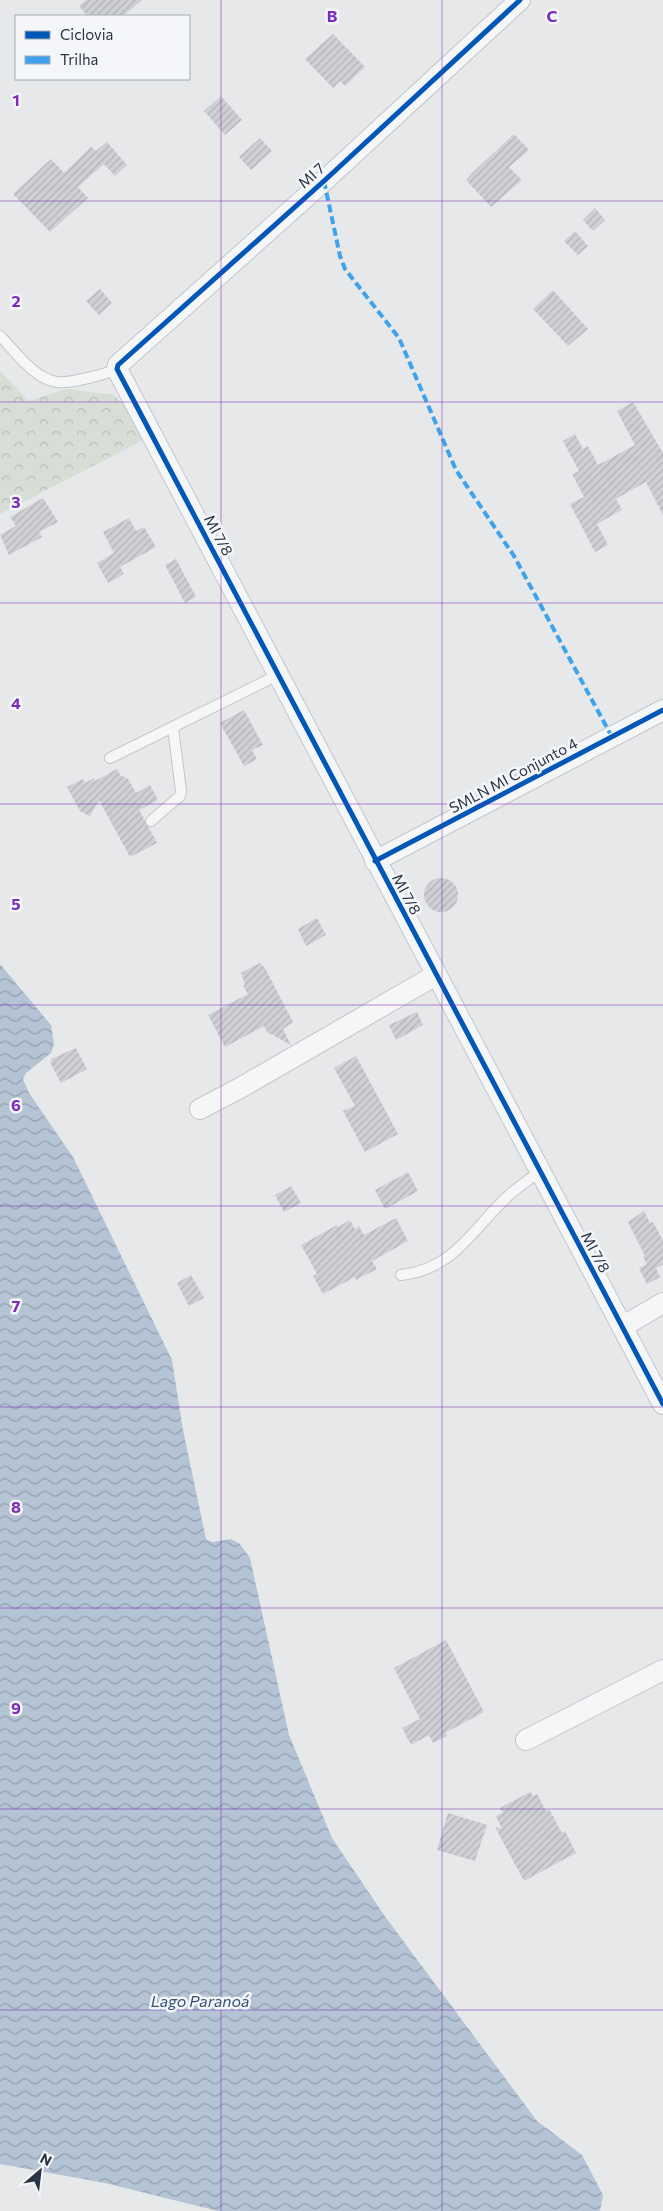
<svg xmlns="http://www.w3.org/2000/svg" width="663" height="2211" font-family="Commissioner,sans-serif">
<style>
.park{fill:url(#park-crowns)}
.water{fill:url(#water-waves)}
.building{fill:url(#building-hatch)}
.lines{fill:none;stroke-linecap:round;stroke-linejoin:round}
.service-casing{stroke:#c4c6c8;stroke-width:12}
.minor-casing{stroke:#c4c6c8;stroke-width:22}
.service{stroke:#f5f6f7;stroke-width:10}
.minor{stroke:#f5f6f7;stroke-width:20}
.quiet{stroke:#3ea3ec;stroke-width:4;stroke-dasharray:8 4;stroke-linecap:butt}
.cycleway-casing{stroke:#f4f6f9;stroke-width:8}
.cycleway{stroke:#0057b8;stroke-width:5}
.grid{fill:none;stroke:#7b2cbf;stroke-width:1;stroke-opacity:0.55}
.labels{text-anchor:middle;dominant-baseline:central;stroke-width:5;stroke-linejoin:round;paint-order:stroke}
.street-label{font-size:15px;fill:#2b3445;stroke:#f4f6f9}
.water-label{font-size:16px;font-style:italic;fill:#34527a;stroke:#f4f6f9}
.grid-label{font-size:16px;text-anchor:middle;font-weight:bold;fill:#7b2cbf;stroke:#f4f6f9;stroke-width:5;stroke-linejoin:round;paint-order:stroke}
</style>
<defs>
<pattern id="park-crowns" width="20" height="18" patternUnits="userSpaceOnUse" patternTransform="scale(1.25)"><rect width="20" height="18" fill="#d6ded6"/><path d="M2 6a3 3 0 1 1 6 0M12 15a3 3 0 1 1 6 0" fill="none" stroke="#b8bfb9"/></pattern>
<pattern id="water-waves" width="16" height="10" patternUnits="userSpaceOnUse" patternTransform="scale(1.25)"><rect width="16" height="10" fill="#b4c4d5"/><path d="M0 5q4-4 8 0t8 0" fill="none" stroke="#93a0af"/></pattern>
<pattern id="building-hatch" width="6" height="6" patternUnits="userSpaceOnUse" patternTransform="scale(1.25)"><rect width="6" height="6" fill="#ced0d3"/><path d="M-1 1l2-2M0 6l6-6M5 7l2-2" fill="none" stroke="#b1b3b6"/></pattern>
</defs>
<rect width="100%" height="100%" fill="#e6e8ea"/>
<polygon class="park" points="0,371 29,401 67,389 114,395 155,434 0,514"/>
<polygon class="water" points="0,964 51,1025 54,1044 51,1053 26,1073 23,1079 29,1093 73,1157 172,1360 183,1430 206,1539 212,1542 231,1539 240,1544 250,1558 289,1735 332,1838 384,1915 537,2121 582,2155 603,2195 600,2211 218,2211 105,2183 0,2164"/>
<g class="building">
<polygon points="86,0 142,0 123,16 87,16 79,6"/>
<polygon points="333,34 365,67 345,86 340,81 333,88 305,59"/>
<polygon points="221,96 242,120 225,135 204,111"/>
<polygon points="514,134 529,150 509,167 522,180 491,207 466,180 473,172"/>
<polygon points="260,138 272,151 251,170 239,157"/>
<polygon points="107,142 127,165 115,176 104,164 78,187 88,198 50,232 13,194 51,159 64,173 91,147 96,151"/>
<polygon points="595,208 605,220 593,231 583,220"/>
<polygon points="575,231 588,246 578,255 564,241"/>
<polygon points="100,289 112,303 99,315 86,301"/>
<polygon points="553,290 588,329 568,346 533,309"/>
<polygon points="633,402 663,453 663,515 646,482 633,489 616,499 622,510 597,524 608,545 595,552 570,504 584,497 572,474 579,471 563,441 575,434 583,449 588,446 598,465 635,445 617,411"/>
<polygon points="43,498 58,522 39,532 42,537 9,555 0,535 16,526 10,517"/>
<polygon points="129,518 136,531 144,527 156,547 120,567 124,574 108,583 97,563 114,553 103,532"/>
<polygon points="176,559 196,597 185,603 165,565"/>
<polygon points="244,710 263,745 252,750 257,759 244,766 220,723"/>
<polygon points="117,769 120,775 128,779 136,793 150,785 158,800 139,810 157,843 130,857 99,800 90,816 80,811 67,787 83,779 85,783 94,778 95,781"/>
<circle cx="441" cy="895" r="17"/>
<polygon points="317,918 326,935 306,946 298,929"/>
<polygon points="260,963 265,968 293,1022 283,1029 291,1045 267,1032 264,1026 225,1047 208,1015 248,994 243,986 245,985 241,973"/>
<polygon points="417,1012 423,1025 396,1040 389,1025"/>
<polygon points="76,1048 87,1069 61,1083 50,1062 52,1061 51,1059"/>
<polygon points="356,1056 398,1134 365,1152 343,1111 355,1106 334,1068"/>
<polygon points="408,1172 418,1191 385,1209 375,1190"/>
<polygon points="291,1186 301,1203 284,1212 275,1195"/>
<polygon points="644,1211 650,1223 653,1222 663,1241 663,1265 656,1268 660,1277 647,1284 639,1268 647,1264 643,1257 645,1256 628,1222"/>
<polygon points="396,1218 408,1241 372,1261 377,1269 356,1280 355,1277 323,1294 313,1276 317,1274 301,1245 337,1225 338,1227 350,1220 355,1229 359,1226 364,1235"/>
<polygon points="191,1275 204,1298 189,1306 177,1283"/>
<polygon points="446,1640 484,1712 445,1733 447,1736 433,1743 429,1735 411,1745 402,1728 420,1719 394,1668"/>
<polygon points="530,1792 533,1796 537,1794 546,1811 549,1809 562,1833 565,1831 576,1853 524,1881 495,1827 502,1829 496,1816 503,1813 500,1808"/>
<polygon points="448,1813 487,1825 475,1861 437,1850"/>
</g>
<g class="lines">
<g class="service-casing">
<g id="service">
<path d="M0,336C15,351 34,379 57,382C73,384 101,374 118,370"/>
<polyline points="110,758 278,675"/>
<polyline points="151,821 180,796 181,791 173,728"/>
<path d="M401,1275C454,1269 471,1231 506,1198C516,1188 529,1180 540,1171"/>
</g>
</g>
<g class="minor-casing">
<g id="minor">
<polyline points="520,0 324,181 118,365 117,369 663,1404"/>
<polyline points="375,861 663,710"/>
<polyline points="200,1109 240,1088 436,975"/>
<polyline points="622,1327 663,1303"/>
<polyline points="526,1740 663,1670"/>
</g>
</g>
<use href="#service" class="service"/>
<use href="#minor" class="minor"/>
<polyline class="quiet" points="324,181 340,256 345,269 399,338 456,470 514,556 612,737"/>
<g class="cycleway-casing">
<g id="cycleway">
<polyline points="520,0 324,181 118,365 117,369 663,1404"/>
<polyline points="375,861 663,710"/>
</g>
</g>
<use href="#cycleway" class="cycleway"/>
</g>
<path class="grid" d="M221,0V2211M442,0V2211M0,201H663M0,402H663M0,603H663M0,804H663M0,1005H663M0,1206H663M0,1407H663M0,1608H663M0,1809H663M0,2010H663"/>
<g class="labels">
<g class="street-label">
<text transform="translate(311 175) rotate(-42)">MI 7</text>
<text transform="translate(219 535) rotate(62)">MI 7/8</text>
<text transform="translate(513 775) rotate(-28)">SMLN MI Conjunto 4</text>
<text transform="translate(407 894) rotate(62)">MI 7/8</text>
<text transform="translate(596 1252) rotate(62)">MI 7/8</text>
</g>
<g class="water-label">
<text x="200" y="2000">Lago Paranoá</text>
</g>
</g>
<g class="grid-label">
<text x="332" y="22">B</text>
<text x="552" y="22">C</text>
<text x="16" y="106">1</text>
<text x="16" y="307">2</text>
<text x="16" y="508">3</text>
<text x="16" y="709">4</text>
<text x="16" y="910">5</text>
<text x="16" y="1111">6</text>
<text x="16" y="1312">7</text>
<text x="16" y="1513">8</text>
<text x="16" y="1714">9</text>
</g>
<rect x="15" y="15" width="175" height="65" fill="#f4f6f9" stroke="#a4a8b1"/>
<rect x="25" y="31" width="25" height="8" fill="#0057b8" stroke="#a4a8b1"/>
<text x="60" y="40" font-size="15" fill="#2b3445">Ciclovia</text>
<rect x="25" y="56" width="25" height="8" fill="#3ea3ec" stroke="#a4a8b1"/>
<text x="60" y="65" font-size="15" fill="#2b3445">Trilha</text>
<g transform="translate(40 2171) rotate(28)" stroke="#f4f6f9" stroke-width="4" paint-order="stroke">
<path d="M0-4L9 19L0 12L-9 19Z" fill="#2b3445"/>
<text y="-8" font-size="14" font-weight="bold" text-anchor="middle" fill="#2b3445">N</text>
</g>
</svg>
